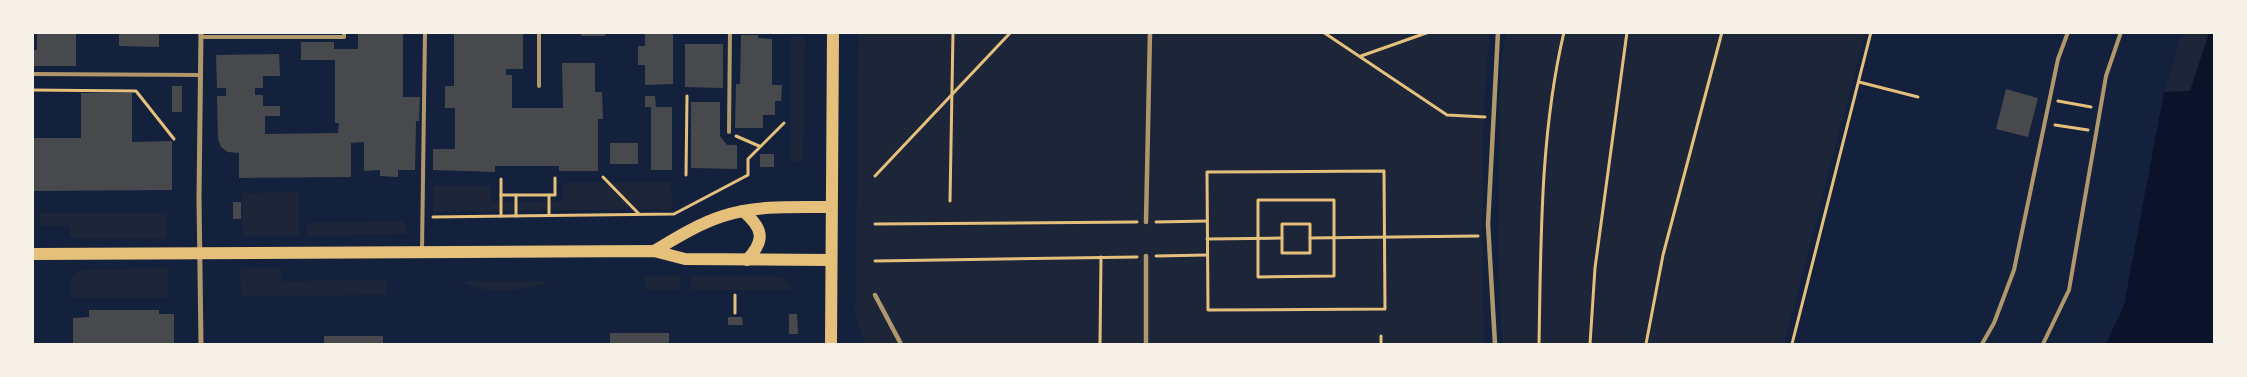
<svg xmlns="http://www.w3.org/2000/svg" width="2247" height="377" font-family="Ubuntu,sans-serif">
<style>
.green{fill:#1d2539}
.water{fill:#0b132b}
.building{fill:#48494c}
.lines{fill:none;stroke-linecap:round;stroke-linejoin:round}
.path{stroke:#e5c07b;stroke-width:3}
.service{stroke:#b1986c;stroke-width:4}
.pedestrian{stroke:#b1986c;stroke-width:4.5}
.minor{stroke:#b1986c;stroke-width:5}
.primary{stroke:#e5c07b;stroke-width:12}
</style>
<rect width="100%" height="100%" fill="#14213d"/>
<g class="green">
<path d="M859,33H1490C1484,81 1483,128 1483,177C1482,233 1482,289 1485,344H865L855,313Z"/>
<path d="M1506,33H1865L1784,344H1503C1497,285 1499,225 1499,166C1500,122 1498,76 1506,33Z"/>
<polygon points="2182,33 2209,33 2190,91 2164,92"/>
<polygon points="791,37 805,37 803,162 790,162"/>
<polygon points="671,182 672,209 433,212 433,186 491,186 491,202 563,201 563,183"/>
<polygon points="299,192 299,236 243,237 242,193"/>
<polygon points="40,213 167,213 167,239 78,239 70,236 69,226 40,226"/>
<polygon points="405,221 406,234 307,236 307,223"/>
<polygon points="168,268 168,298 71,298 71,278 79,270"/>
<polygon points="281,268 282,281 387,280 387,295 241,296 240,269"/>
<rect x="645" y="276" width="35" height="14"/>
<polygon points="691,276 775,276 785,279 793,290 691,290"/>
<path d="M462,281H550C526,292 486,296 462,281Z"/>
</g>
<polygon class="water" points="2209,33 2214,33 2214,344 2106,344 2124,305 2164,92 2190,91"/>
<g class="building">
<polygon points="37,32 76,32 76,66 32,66 32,50 37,50"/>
<polygon points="119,32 159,32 159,47 119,46"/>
<polygon points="358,32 403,32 403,97 420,97 419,121 416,121 415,170 398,170 398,177 380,176 380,170 364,171 364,142 351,143 351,177 239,178 239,153 228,152 221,147 218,139 217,96 226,96 226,88 217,88 216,55 279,54 280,76 263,76 263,88 255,88 255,95 263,95 263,106 280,106 280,116 265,116 265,134 338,133 339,123 335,123 335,60 301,60 301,42 334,42 334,49 358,49"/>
<polygon points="454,32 523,32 523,69 506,69 506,75 512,75 512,108 563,108 562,63 595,63 595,92 602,92 603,119 598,119 598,171 559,171 559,166 495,166 495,172 433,170 433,149 455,149 455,108 445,108 445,86 454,86"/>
<rect x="581" y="32" width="24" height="4"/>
<polygon points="645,32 673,32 673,84 645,85 645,65 638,65 638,46 645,46"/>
<polygon points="741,35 758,35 758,38 772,39 772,85 782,85 781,101 775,101 775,115 763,115 763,128 735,128 736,84 740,84"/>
<polygon points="685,44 723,44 723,88 685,87"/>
<rect x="172" y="86" width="10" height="26"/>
<polygon points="2006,89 2038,98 2028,137 1996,129"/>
<polygon points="81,93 132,93 132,142 172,141 172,190 32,191 32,138 81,138"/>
<polygon points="645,96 655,96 656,107 672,107 672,170 651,170 651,107 645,107"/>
<polygon points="691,102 720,102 720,136 727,145 737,145 737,169 691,168"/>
<rect x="610" y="143" width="28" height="21"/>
<rect x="760" y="154" width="14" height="13"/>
<rect x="233" y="202" width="8" height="17"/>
<polygon points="89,310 159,310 159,314 174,314 174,344 73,344 73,318 89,317"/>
<polygon points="789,314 797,314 798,334 789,334"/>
<polygon points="728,317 742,317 743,325 728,325"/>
<rect x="610" y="333" width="59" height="11"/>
<rect x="324" y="336" width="59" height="8"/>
</g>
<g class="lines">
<g class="path">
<polyline points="1323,32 1447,115 1485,117"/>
<polyline points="1361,56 1429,32"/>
<polyline points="1859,82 1918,97"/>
<polyline points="32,90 136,91 174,139"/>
<polyline points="2058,101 2091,107"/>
<polyline points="2055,125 2088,130"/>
<polyline points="736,136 759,146"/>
<polygon points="1384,171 1385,309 1208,310 1207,172"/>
<polyline points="686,175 687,96"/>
<polyline points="875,176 1011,32"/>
<polyline points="603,177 639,214"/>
<polyline points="501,179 501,195 555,195 555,178"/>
<polyline points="501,195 501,216"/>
<polyline points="516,195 516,216"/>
<polyline points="549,195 549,215"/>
<polygon points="1258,200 1334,200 1334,276 1258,277"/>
<polyline points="950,201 953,32"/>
<polyline points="433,217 674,214 748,175 748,159 784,123"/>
<polyline points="1156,222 1207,221"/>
<polyline points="875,224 1137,222"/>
<rect x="1282" y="224" width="28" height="29"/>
<polyline points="1310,238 1478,236"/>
<polyline points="1207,239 1282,238"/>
<polyline points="1156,256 1207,255"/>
<polyline points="875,261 1137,257"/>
<polyline points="735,313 735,295"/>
<polyline points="1381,336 1381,344"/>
<polyline points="1100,344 1101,257"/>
<path d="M1539,344C1541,240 1540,134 1564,32"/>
<polyline points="1590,344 1595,268 1627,32"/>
<polyline points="1646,344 1663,255 1722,32"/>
<polyline points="1792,344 1871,32"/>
</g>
<g class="service">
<polyline points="201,37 344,37 344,32"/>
<polyline points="32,74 201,75"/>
<polyline points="539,86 539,32"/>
<polyline points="729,132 730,32"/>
<polyline points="422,250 425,32"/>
<polyline points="1982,344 1994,323 2014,270 2058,59 2068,32"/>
<polyline points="2043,344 2069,290 2106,76 2121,32"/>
</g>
<g class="pedestrian">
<polyline points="1146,222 1150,32"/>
<polyline points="875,295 901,344"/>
<polyline points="1146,344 1146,256"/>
<polyline points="1495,344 1488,224 1498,32"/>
</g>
<polyline class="minor" points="201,32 199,198 201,344"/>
<g class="primary">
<path d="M743,211C763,228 766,240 747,260"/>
<path d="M654,251C676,238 698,224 723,216C756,205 796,207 831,207"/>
<polyline points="32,254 654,251 685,259 830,260"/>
<polyline points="831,344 833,32"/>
</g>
</g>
<rect width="2247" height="377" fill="none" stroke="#f6f1e7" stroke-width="68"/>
</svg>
